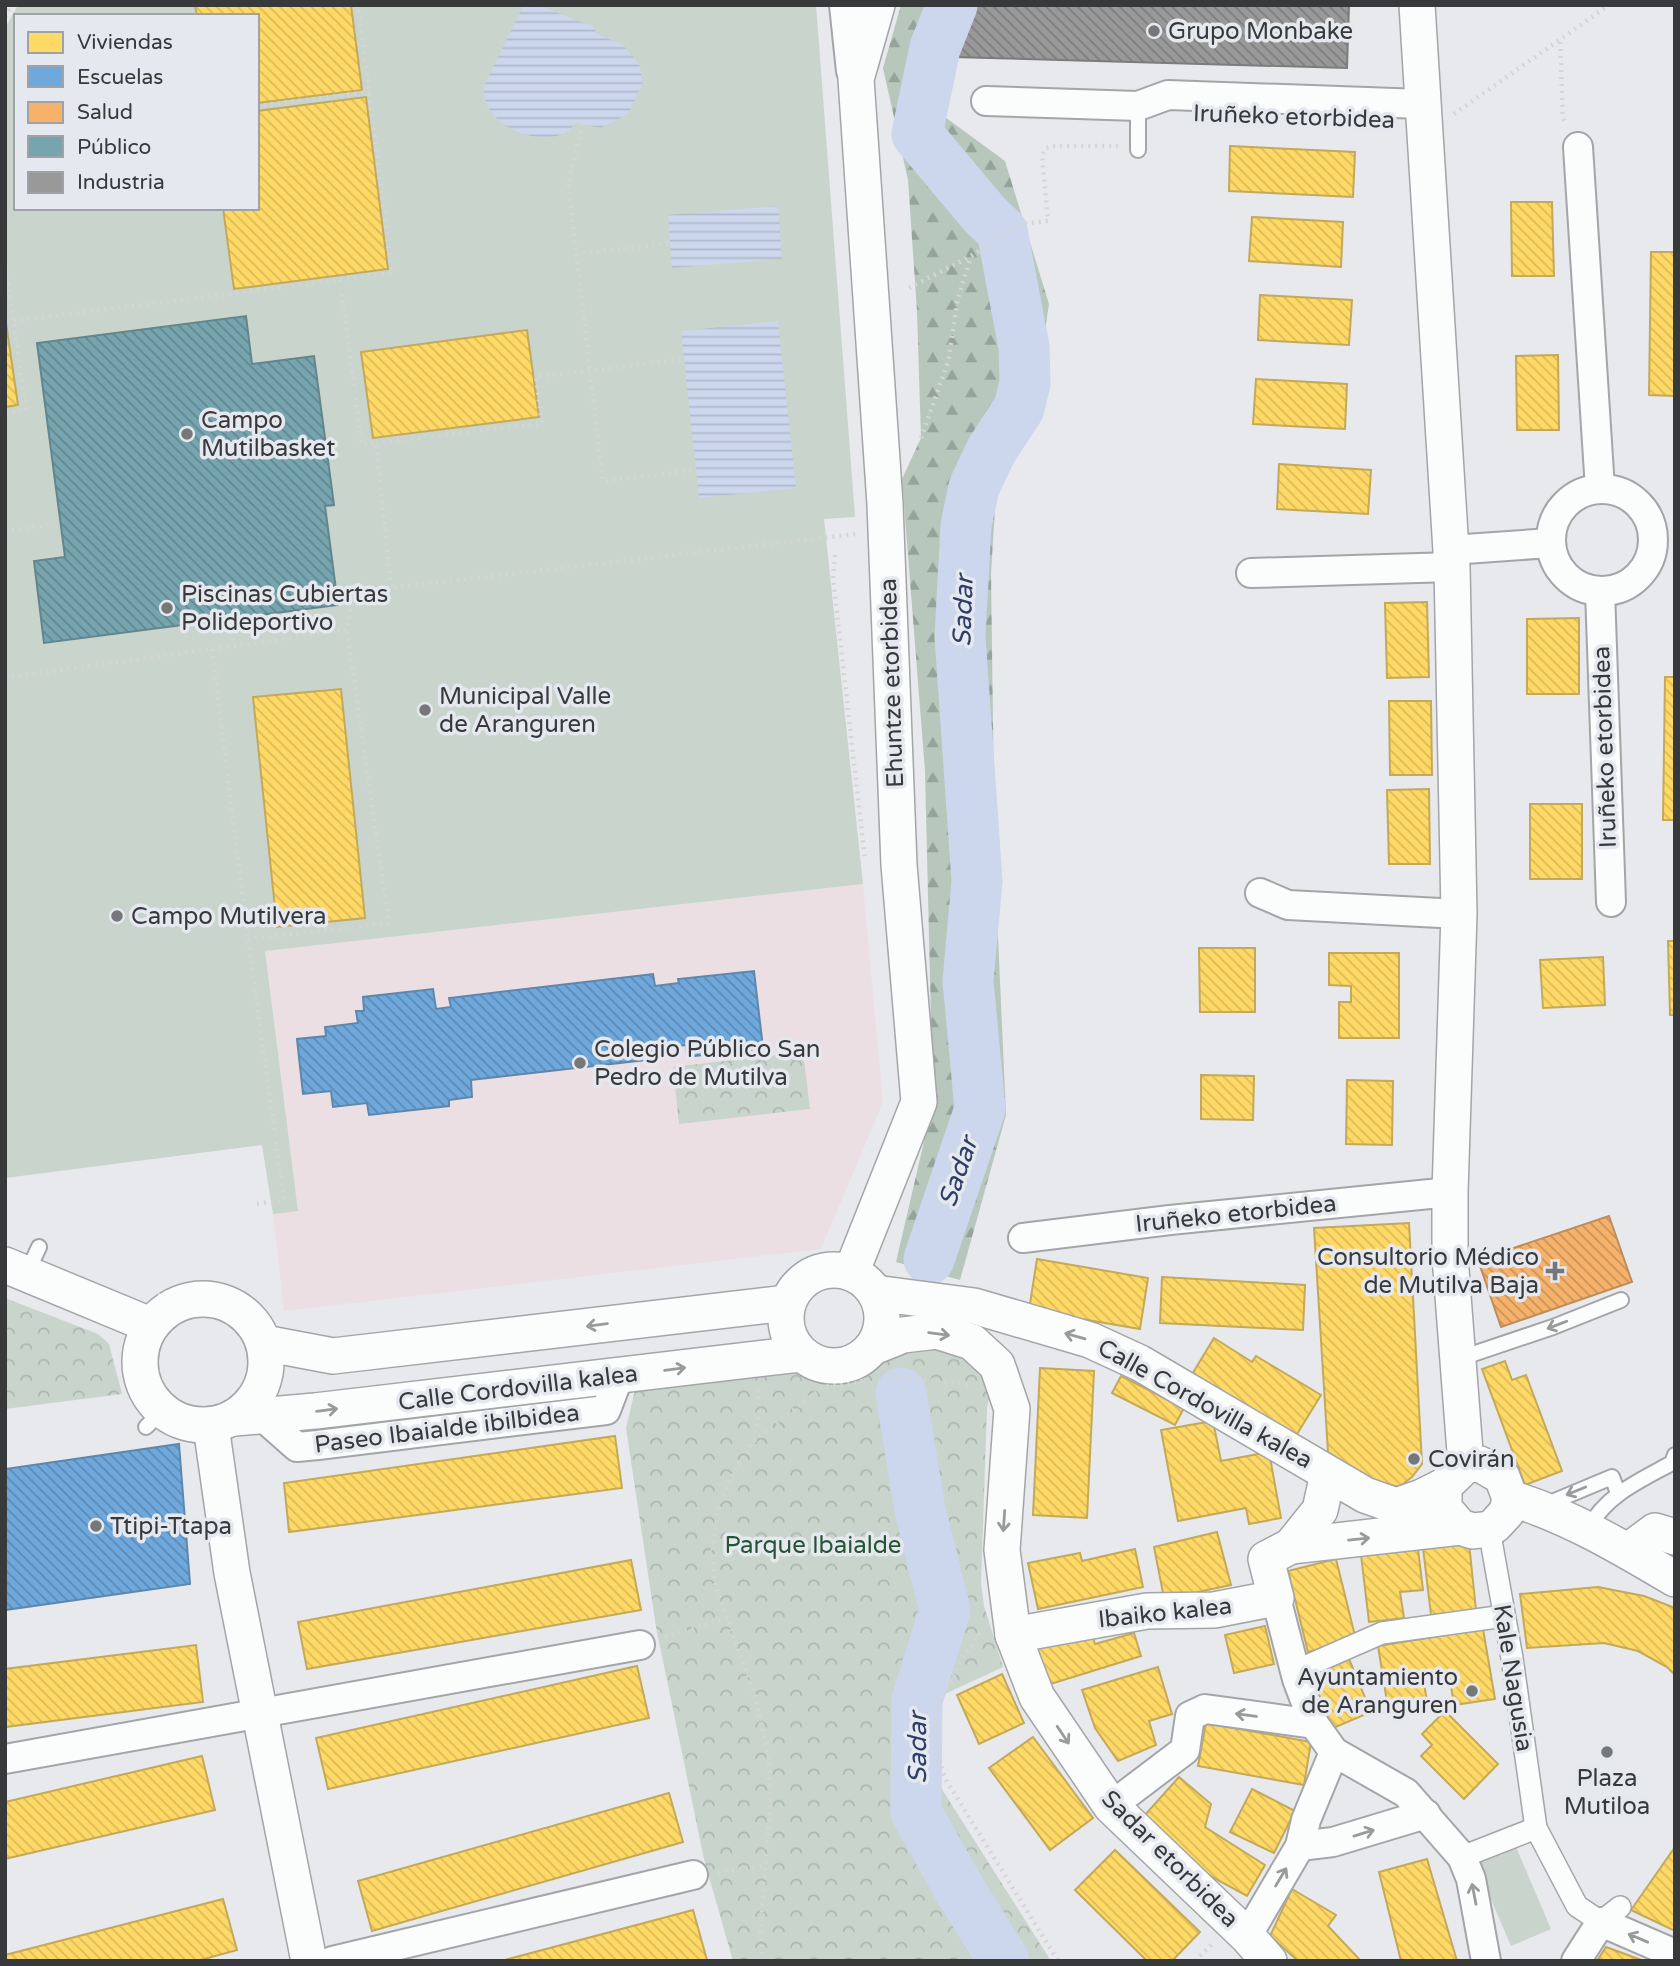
<svg xmlns="http://www.w3.org/2000/svg" width="1680" height="1966" font-family="'Varela Round',sans-serif">
<style>
.education{fill:#ecdfe3}
.grass{fill:#c8d4cc;fill-rule:evenodd}
.forest{fill:url(#forest-firs)}
.park{fill:url(#park-crowns)}
.water{fill:url(#water-rules)}
.homes{fill:url(#homes-back-hatch);stroke:#c3a959;stroke-width:2}
.schools{fill:url(#schools-back-hatch);stroke:#5e87ac;stroke-width:2}
.health{fill:url(#health-back-hatch);stroke:#bd8e5d;stroke-width:2}
.public{fill:url(#public-back-hatch);stroke:#63858c;stroke-width:2}
.industry{fill:url(#industry-back-hatch);stroke:#7c7c7d;stroke-width:2}
.lines{fill:none;stroke-linecap:round;stroke-linejoin:round}
.river{stroke:#ccd6ec;stroke-width:51}
.service-casing{stroke:#a4a5a8;stroke-width:18}
.pedestrian-casing{stroke:#a4a5a8;stroke-width:24}
.minor-casing{stroke:#a4a5a8;stroke-width:32}
.tertiary-casing{stroke:#a4a5a8;stroke-width:38}
.path{stroke:#d4d5d6;stroke-width:4.5;stroke-dasharray:2 5;stroke-linecap:butt}
.service{stroke:#fbfcfc;stroke-width:14}
.pedestrian{stroke:#fbfcfc;stroke-width:21}
.minor{stroke:#fbfcfc;stroke-width:28}
.tertiary{stroke:#fbfcfc;stroke-width:35}
.oneway{stroke:#999a9c}
.poi-dot{fill:#757779;stroke:#e5e8ee;stroke-width:2.5}
.labels{text-anchor:middle;dominant-baseline:central;stroke-width:7;stroke-linejoin:round;paint-order:stroke}
.poi-label{font-size:24px;fill:#37393b;stroke:#e5e8ee;text-anchor:start}
.street-label{font-size:24px;fill:#37393b;stroke:#e5e8ee}
.park-label{font-size:24px;fill:#265434;stroke:#e5e8ee}
.water-label{font-size:26px;font-style:italic;fill:#2d3f68;stroke:#e5e8ee}
</style>
<defs>
<pattern id="forest-firs" width="22" height="20" patternUnits="userSpaceOnUse" patternTransform="scale(1.75)"><rect width="22" height="20" fill="#b7c7bc"/><path d="M5 1l3.5 6h-7zM16 11l3.5 6h-7z" fill="#96a39a"/></pattern>
<pattern id="park-crowns" width="20" height="18" patternUnits="userSpaceOnUse" patternTransform="scale(1.75)"><rect width="20" height="18" fill="#c8d4cc"/><path d="M2 6a3 3 0 1 1 6 0M12 15a3 3 0 1 1 6 0" fill="none" stroke="#acb7b0"/></pattern>
<pattern id="water-rules" width="6" height="5" patternUnits="userSpaceOnUse" patternTransform="scale(1.75)"><rect width="6" height="5" fill="#ccd6ec"/><path d="M0 2.5h6" fill="none" stroke="#b0b8cb"/></pattern>
<pattern id="homes-back-hatch" width="6" height="6" patternUnits="userSpaceOnUse" patternTransform="scale(1.75)"><rect width="6" height="6" fill="#ffd966"/><path d="M-1 5l2 2M0 0l6 6M5-1l2 2" fill="none" stroke="#dbbb59"/></pattern>
<pattern id="schools-back-hatch" width="6" height="6" patternUnits="userSpaceOnUse" patternTransform="scale(1.75)"><rect width="6" height="6" fill="#6fa8dc"/><path d="M-1 5l2 2M0 0l6 6M5-1l2 2" fill="none" stroke="#5c8ab4"/></pattern>
<pattern id="health-back-hatch" width="6" height="6" patternUnits="userSpaceOnUse" patternTransform="scale(1.75)"><rect width="6" height="6" fill="#f6b26b"/><path d="M-1 5l2 2M0 0l6 6M5-1l2 2" fill="none" stroke="#c89259"/></pattern>
<pattern id="public-back-hatch" width="6" height="6" patternUnits="userSpaceOnUse" patternTransform="scale(1.75)"><rect width="6" height="6" fill="#76a5af"/><path d="M-1 5l2 2M0 0l6 6M5-1l2 2" fill="none" stroke="#628790"/></pattern>
<pattern id="industry-back-hatch" width="6" height="6" patternUnits="userSpaceOnUse" patternTransform="scale(1.75)"><rect width="6" height="6" fill="#999"/><path d="M-1 5l2 2M0 0l6 6M5-1l2 2" fill="none" stroke="#7e7e7e"/></pattern>
</defs>
<rect width="100%" height="100%" fill="#e7e9ec"/>
<polygon class="education" points="863,884 883,1102 821,1249 284,1311 273,1214 298,1210 265,951"/>
<g class="grass">
<path d="M18,5H816L855,517L824,519L863,884L265,951L298,1211L273,1214L262,1145L5,1178V28ZM16,16H257V208H16Z"/>
<polygon points="1516,1847 1551,1929 1511,1946 1476,1864"/>
</g>
<polygon class="forest" points="901,5 961,5 945,51 938,112 1005,161 1049,304 1033,407 998,460 991,574 995,869 1006,1115 960,1280 896,1262 933,1103 925,771 902,479 921,438 917,311 908,180 883,68"/>
<g class="park">
<polygon points="803,1052 810,1109 679,1124 673,1067"/>
<polygon points="5,1298 98,1334 109,1344 122,1394 5,1409"/>
<path d="M933,1347C966,1353 972,1363 991,1390L987,1408L981,1583L984,1606L1003,1667L932,1700L923,1741L938,1783L1051,1961H733L704,1859L656,1627L626,1428L637,1382L794,1366L822,1377L845,1379L876,1358Z"/>
</g>
<g class="water">
<path d="M526,5C549,5 569,20 592,25L597,34L623,45L639,64L643,83L628,114L601,128L576,123C572,127 568,132 563,134C531,146 481,123 484,86L523,6Z"/>
<polygon points="778,206 782,259 672,268 668,215"/>
<polygon points="778,321 796,488 699,498 681,331"/>
</g>
<g class="homes">
<polygon points="195,5 351,5 362,90 257,103 257,16 197,16"/>
<polygon points="366,97 388,269 234,289 223,208 257,208 257,111"/>
<polygon points="1230,146 1355,152 1353,197 1229,191"/>
<polygon points="1511,202 1552,202 1554,276 1512,276"/>
<polygon points="1252,217 1343,222 1341,267 1249,261"/>
<polygon points="1651,252 1675,252 1675,396 1649,395"/>
<polygon points="1260,295 1352,300 1349,345 1258,340"/>
<polygon points="5,316 18,405 5,407"/>
<polygon points="527,330 539,417 373,438 361,352"/>
<polygon points="1558,355 1559,430 1517,430 1516,356"/>
<polygon points="1256,379 1347,384 1345,429 1253,424"/>
<polygon points="1279,464 1371,470 1368,514 1277,509"/>
<polygon points="1427,602 1429,677 1387,678 1385,603"/>
<polygon points="1579,618 1579,694 1527,694 1527,619"/>
<polygon points="1665,677 1675,677 1675,820 1663,820"/>
<polygon points="341,689 365,918 277,927 253,697"/>
<polygon points="1389,701 1431,701 1432,775 1390,775"/>
<polygon points="1429,789 1430,864 1389,864 1387,790"/>
<rect x="1530" y="804" width="52" height="75"/>
<polygon points="1668,941 1675,941 1675,1015 1670,1015"/>
<polygon points="1199,948 1255,948 1255,1012 1200,1012"/>
<polygon points="1329,953 1399,953 1399,1038 1339,1038 1339,1002 1351,1002 1351,986 1329,985"/>
<polygon points="1603,957 1605,1005 1543,1008 1540,960"/>
<polygon points="1201,1075 1254,1076 1253,1120 1201,1119"/>
<polygon points="1347,1080 1393,1081 1392,1145 1346,1144"/>
<polygon points="1409,1223 1422,1464 1412,1477 1399,1487 1368,1479 1328,1452 1314,1228"/>
<polygon points="1037,1259 1148,1278 1140,1329 1029,1310"/>
<polygon points="1162,1277 1305,1285 1303,1330 1160,1323"/>
<polygon points="1214,1338 1252,1362 1256,1356 1321,1395 1294,1439 1191,1376"/>
<polygon points="1505,1361 1512,1380 1526,1375 1562,1471 1525,1485 1482,1369"/>
<polygon points="1040,1368 1094,1371 1087,1518 1033,1515"/>
<polygon points="1121,1376 1184,1408 1175,1425 1112,1393"/>
<polygon points="1213,1421 1221,1461 1269,1452 1281,1518 1249,1524 1246,1508 1178,1521 1161,1430"/>
<polygon points="615,1436 622,1488 289,1532 284,1483"/>
<polygon points="1217,1532 1231,1585 1179,1596 1163,1593 1154,1547"/>
<polygon points="1469,1543 1476,1610 1431,1615 1423,1548"/>
<polygon points="1135,1549 1143,1587 1038,1609 1028,1563 1080,1553 1082,1561"/>
<polygon points="1418,1549 1423,1590 1400,1592 1404,1618 1369,1622 1361,1555"/>
<polygon points="1336,1559 1356,1640 1308,1652 1288,1571"/>
<polygon points="631,1560 641,1610 307,1669 298,1622"/>
<polygon points="1598,1587 1644,1596 1675,1608 1675,1675 1667,1667 1638,1651 1604,1643 1527,1648 1520,1594"/>
<polygon points="1265,1626 1274,1664 1234,1673 1225,1635"/>
<polygon points="1483,1629 1495,1699 1454,1705 1449,1674 1423,1678 1428,1707 1389,1714 1378,1646"/>
<polygon points="1091,1632 1095,1644 1134,1633 1141,1656 1044,1686 1033,1649"/>
<polygon points="196,1645 203,1702 5,1727 5,1669"/>
<polygon points="1349,1659 1371,1712 1331,1729 1309,1677"/>
<polygon points="637,1666 649,1718 328,1789 316,1738"/>
<polygon points="1158,1667 1172,1714 1149,1721 1156,1745 1118,1761 1095,1728 1082,1690"/>
<polygon points="1002,1674 1024,1723 979,1744 957,1695"/>
<polygon points="1445,1711 1498,1764 1464,1799 1421,1756 1432,1745 1422,1734"/>
<polygon points="1206,1723 1311,1742 1304,1785 1198,1766"/>
<polygon points="1033,1737 1093,1818 1050,1850 989,1768"/>
<polygon points="202,1756 215,1810 5,1859 5,1802"/>
<polygon points="1179,1777 1211,1804 1205,1827 1265,1865 1247,1896 1201,1871 1144,1816"/>
<polygon points="1252,1789 1295,1811 1274,1853 1230,1832"/>
<polygon points="669,1793 683,1842 372,1931 358,1881"/>
<polygon points="1675,1847 1675,1931 1631,1910"/>
<polygon points="1115,1850 1200,1932 1172,1961 1147,1961 1075,1890"/>
<polygon points="1427,1859 1457,1961 1401,1961 1379,1872"/>
<polygon points="1292,1889 1336,1915 1328,1926 1359,1959 1358,1961 1298,1961 1270,1936"/>
<polygon points="223,1899 237,1950 197,1961 7,1961 5,1955"/>
<polygon points="693,1910 707,1960 501,1961"/>
<polygon points="1606,1947 1644,1961 1597,1961"/>
</g>
<g class="schools">
<polygon points="754,971 763,1048 687,1057 686,1045 662,1048 663,1058 471,1080 472,1097 449,1100 449,1106 369,1115 367,1103 333,1107 331,1091 303,1094 297,1039 326,1036 325,1027 358,1023 356,1011 364,1011 363,997 433,989 436,1009 451,1007 449,998 653,974 655,986 679,983 678,979"/>
<polygon points="179,1444 190,1584 5,1610 5,1469"/>
</g>
<polygon class="health" points="1609,1216 1632,1282 1501,1327 1478,1260"/>
<polygon class="public" points="246,316 252,364 314,356 334,505 325,506 338,605 44,643 34,561 65,557 37,343"/>
<polygon class="industry" points="969,5 1349,5 1347,68 953,57"/>
<g class="lines">
<g class="river">
<polyline points="929,1259 980,1109 968,981 977,881 960,637 966,525 974,487 991,451 1019,408 1025,383 1024,347 1002,231 985,215 917,134 935,48 952,5"/>
<polyline points="901,1393 920,1510 945,1610 917,1700 916,1812 960,1890 1004,1961"/>
</g>
<g class="service-casing">
<g id="service">
<polyline points="1138,150 1138,106"/>
<polyline points="27,1273 39,1247"/>
<polyline points="1458,1359 1553,1327 1621,1300"/>
<polyline points="146,1427 162,1411"/>
<polyline points="1545,1505 1612,1477 1618,1493"/>
<path d="M1588,1529C1606,1495 1639,1481 1672,1463L1675,1455"/>
</g>
</g>
<g class="pedestrian-casing">
<g id="pedestrian">
<polyline points="1489,1529 1512,1658 1536,1828 1577,1906 1601,1922 1620,1907"/>
<polyline points="1295,1671 1382,1633 1504,1616"/>
<polyline points="1462,1857 1536,1828"/>
</g>
</g>
<g class="minor-casing">
<g id="minor">
<polyline points="844,5 851,71 855,78"/>
<polyline points="986,101 1138,106 1168,95 1422,104"/>
<polyline points="1578,147 1600,489"/>
<circle cx="1602" cy="540" r="51"/>
<polyline points="1451,550 1550,543"/>
<polyline points="1251,573 1452,567"/>
<polyline points="1600,591 1611,902"/>
<polyline points="1260,893 1288,905 1459,914"/>
<polyline points="1023,1238 1170,1220 1450,1192"/>
<polyline points="263,1417 297,1447 318,1445 606,1410 619,1376"/>
<polyline points="1276,1598 1297,1679 1314,1724 1334,1752 1406,1793 1462,1857 1471,1879 1486,1961"/>
<polyline points="5,1759 640,1645"/>
<polyline points="1111,1806 1185,1750 1190,1716 1205,1709 1314,1724"/>
<polyline points="1300,1846 1333,1842 1426,1814"/>
<polyline points="1247,1936 1300,1846 1306,1820 1334,1752"/>
<polyline points="332,1961 693,1875"/>
<polyline points="1576,1961 1601,1922 1675,1954"/>
</g>
</g>
<g class="tertiary-casing">
<g id="tertiary">
<polyline points="1417,5 1452,567 1459,914 1450,1192 1450,1257 1466,1465"/>
<polyline points="5,1265 150,1325"/>
<circle cx="834" cy="1318" r="48"/>
<polyline points="851,1273 919,1102 899,865 885,504 856,79 877,5"/>
<polyline points="875,1293 974,1306 1090,1340 1140,1363 1365,1495 1396,1506 1422,1497 1444,1486 1466,1465 1480,1464 1502,1477 1510,1498 1507,1512 1495,1525 1489,1529 1473,1531 1460,1527 1444,1508 1444,1486"/>
<circle cx="203" cy="1362" r="63"/>
<polyline points="264,1343 333,1356 787,1303"/>
<polyline points="873,1347 903,1335 937,1331 972,1342 997,1365 1012,1409 1002,1550 1013,1635 1037,1697 1111,1806 1247,1936 1269,1961"/>
<polyline points="235,1418 315,1411 800,1354"/>
<polyline points="211,1426 232,1573 309,1961"/>
<path d="M1510,1498C1569,1516 1621,1547 1675,1579"/>
<polyline points="1291,1546 1460,1527"/>
<polyline points="1628,1551 1655,1531 1675,1537"/>
<polyline points="1013,1635 1147,1611 1214,1610 1276,1598 1266,1559 1291,1546 1320,1510 1328,1474"/>
</g>
</g>
<g class="path">
<polyline points="5,17 12,5"/>
<polyline points="1560,42 1563,118 1566,123"/>
<polyline points="257,106 370,92"/>
<polyline points="1454,114 1609,5"/>
<polyline points="583,124 568,183 603,481 696,470"/>
<polyline points="576,254 670,243"/>
<polyline points="5,262 26,410 5,413"/>
<polyline points="340,280 362,444 376,443 391,587"/>
<polyline points="909,288 971,256 1021,224 1048,221 1042,156 1046,148 1053,146 1120,146"/>
<polyline points="14,321 392,273 358,5"/>
<polyline points="921,438 948,362 958,298 971,257"/>
<polyline points="376,443 542,423 536,377 684,359"/>
<polyline points="5,531 53,524"/>
<polyline points="835,555 833,577 865,860"/>
<polyline points="212,649 248,939 284,1200 255,1204"/>
<polyline points="5,678 347,630 351,606 364,591 856,534"/>
<polyline points="248,939 389,923 347,630"/>
<path d="M158,1295C201,1284 229,1277 262,1313"/>
<polyline points="889,1376 971,1385"/>
<polyline points="754,1440 759,1411 759,1389"/>
<polyline points="980,1633 963,1658 936,1708 934,1745 946,1780 1058,1961"/>
<polyline points="665,1637 728,1618"/>
<polyline points="718,1872 764,1866"/>
<polyline points="763,1961 760,1935 770,1805 768,1754 755,1696 714,1581 713,1544 719,1506 734,1471 754,1441 823,1387 858,1383 867,1378"/>
<polyline points="1195,1961 1212,1944"/>
</g>
<use href="#service" class="service"/>
<use href="#pedestrian" class="pedestrian"/>
<use href="#minor" class="minor"/>
<use href="#tertiary" class="tertiary"/>
</g>
<defs><path id="oneway-shaft" d="M-6 0H5M1.5-3L5.5 0L1.5 3" fill="none" stroke-width="1.6" stroke-linecap="round" stroke-linejoin="round" transform="scale(1.75)"/></defs>
<g class="oneway">
<use href="#oneway-shaft" transform="translate(597 1325) rotate(173)"/>
<use href="#oneway-shaft" transform="translate(1557 1325) rotate(159)"/>
<use href="#oneway-shaft" transform="translate(939 1334) rotate(8)"/>
<use href="#oneway-shaft" transform="translate(1075 1336) rotate(-164)"/>
<use href="#oneway-shaft" transform="translate(675 1369) rotate(-7)"/>
<use href="#oneway-shaft" transform="translate(327 1410) rotate(-7)"/>
<use href="#oneway-shaft" transform="translate(1576 1491) rotate(158)"/>
<use href="#oneway-shaft" transform="translate(1004 1521) rotate(94)"/>
<use href="#oneway-shaft" transform="translate(1359 1539) rotate(-6)"/>
<use href="#oneway-shaft" transform="translate(1246 1715) rotate(-172)"/>
<use href="#oneway-shaft" transform="translate(1063 1735) rotate(56)"/>
<use href="#oneway-shaft" transform="translate(1364 1833) rotate(-17)"/>
<use href="#oneway-shaft" transform="translate(1281 1877) rotate(-59)"/>
<use href="#oneway-shaft" transform="translate(1474 1894) rotate(-101)"/>
<use href="#oneway-shaft" transform="translate(1638 1938) rotate(-157)"/>
</g>
<g class="poi-dot">
<circle cx="1154" cy="31" r="7"/>
<circle cx="187" cy="434" r="7"/>
<circle cx="167" cy="608" r="7"/>
<circle cx="425" cy="710" r="7"/>
<circle cx="117" cy="916" r="7"/>
<circle cx="580" cy="1063" r="7"/>
<path d="M1551.5 1260.5h7v7h7v7h-7v7h-7v-7h-7v-7h7z"/>
<circle cx="1414" cy="1459" r="7"/>
<circle cx="96" cy="1526" r="7"/>
<circle cx="1472" cy="1691" r="7"/>
<circle cx="1607" cy="1752" r="7"/>
</g>
<g class="labels">
<g class="poi-label">
<text x="1168" y="31">Grupo Monbake</text>
<text x="201" y="420">Campo<tspan x="201" dy="28">Mutilbasket</tspan></text>
<text x="181" y="594">Piscinas Cubiertas<tspan x="181" dy="28">Polideportivo</tspan></text>
<text x="439" y="696">Municipal Valle<tspan x="439" dy="28">de Aranguren</tspan></text>
<text x="131" y="916">Campo Mutilvera</text>
<text x="594" y="1049">Colegio Público San<tspan x="594" dy="28">Pedro de Mutilva</tspan></text>
<text x="1539" y="1257" text-anchor="end">Consultorio Médico<tspan x="1539" dy="28">de Mutilva Baja</tspan></text>
<text x="1428" y="1459">Covirán</text>
<text x="110" y="1526">Ttipi-Ttapa</text>
<text x="1458" y="1677" text-anchor="end">Ayuntamiento<tspan x="1458" dy="28">de Aranguren</tspan></text>
<text x="1607" y="1778" text-anchor="middle">Plaza<tspan x="1607" dy="28">Mutiloa</tspan></text>
</g>
<g class="street-label">
<text transform="translate(1294 117) rotate(2)">Iruñeko etorbidea</text>
<text transform="translate(892 683) rotate(-92)">Ehuntze etorbidea</text>
<text transform="translate(1605 747) rotate(-92)">Iruñeko etorbidea</text>
<text transform="translate(1236 1214) rotate(-6)">Iruñeko etorbidea</text>
<text transform="translate(518 1388) rotate(-7)">Calle Cordovilla kalea</text>
<text transform="translate(1205 1404) rotate(29)">Calle Cordovilla kalea</text>
<text transform="translate(447 1429) rotate(-7)">Paseo Ibaialde ibilbidea</text>
<text transform="translate(1165 1613) rotate(-6)">Ibaiko kalea</text>
<text transform="translate(1513 1678) rotate(81)">Kale Nagusia</text>
<text transform="translate(1170 1859) rotate(45)">Sadar etorbidea</text>
</g>
<g class="park-label">
<text x="813" y="1545">Parque Ibaialde</text>
</g>
<g class="water-label">
<text transform="translate(963 611) rotate(-88)">Sadar</text>
<text transform="translate(958 1172) rotate(-71)">Sadar</text>
<text transform="translate(917 1748) rotate(-90)">Sadar</text>
</g>
</g>
<rect width="1680" height="1966" fill="none" stroke="#37393b" stroke-width="14"/>
<rect x="14" y="14" width="245" height="196" fill="#e5e8ee" stroke="#9fa2a6" stroke-width="2"/>
<rect x="28" y="32" width="35" height="21" fill="#ffd966" stroke="#9fa2a6" stroke-width="2"/>
<text x="77" y="49" font-size="21" fill="#37393b">Viviendas</text>
<rect x="28" y="66" width="35" height="21" fill="#6fa8dc" stroke="#9fa2a6" stroke-width="2"/>
<text x="77" y="84" font-size="21" fill="#37393b">Escuelas</text>
<rect x="28" y="102" width="35" height="21" fill="#f6b26b" stroke="#9fa2a6" stroke-width="2"/>
<text x="77" y="119" font-size="21" fill="#37393b">Salud</text>
<rect x="28" y="136" width="35" height="21" fill="#76a5af" stroke="#9fa2a6" stroke-width="2"/>
<text x="77" y="154" font-size="21" fill="#37393b">Público</text>
<rect x="28" y="172" width="35" height="21" fill="#999999" stroke="#9fa2a6" stroke-width="2"/>
<text x="77" y="189" font-size="21" fill="#37393b">Industria</text>
</svg>
